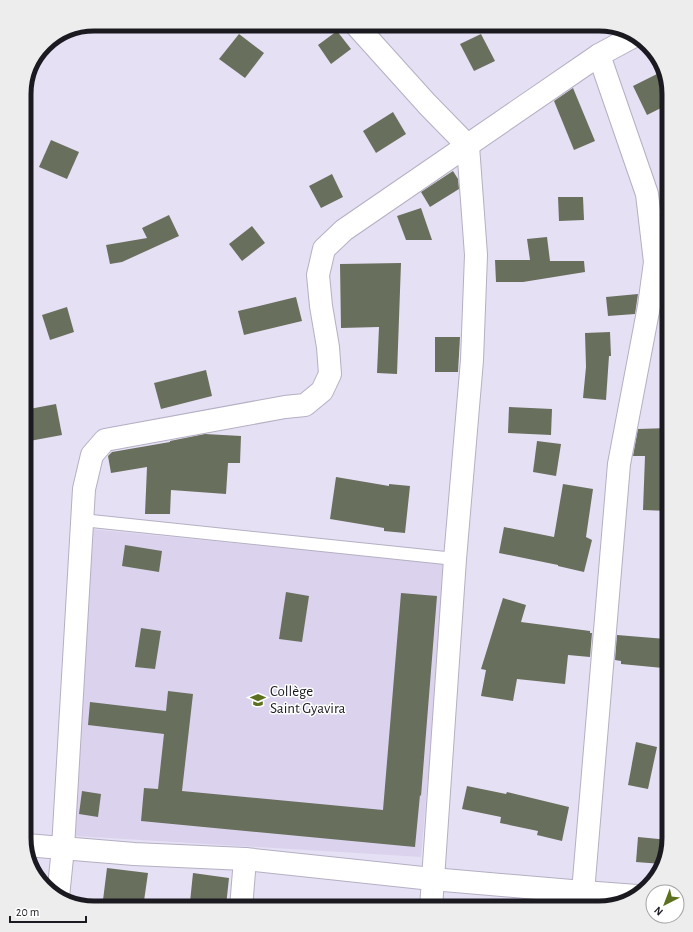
<svg xmlns="http://www.w3.org/2000/svg" width="693" height="932" font-family="'Alegreya Sans',sans-serif">
<style>
.built{fill:#dbd3ee}
.building{fill:#696f5d}
.lines{fill:none;stroke-linecap:round;stroke-linejoin:round}
.service-casing{stroke:#b5afc3;stroke-width:14}
.minor-casing{stroke:#b5afc3;stroke-width:24}
.service{stroke:#fff;stroke-width:12}
.minor{stroke:#fff;stroke-width:22}
.labels{text-anchor:middle;dominant-baseline:central;stroke-width:3;stroke-linejoin:round;paint-order:stroke}
.poi-label{font-size:15px;fill:#1c1a21;stroke:#fff;text-anchor:start}
.rim{fill:none;stroke:#1c1a21;stroke-width:5}
</style>
<rect width="100%" height="100%" fill="#e6e0f5"/>
<polygon class="built" points="91,529 447,564 421,857 75,836"/>
<g class="building">
<polygon points="337,31 351,49 331,64 318,45"/>
<polygon points="239,34 264,53 245,78 219,59"/>
<polygon points="481,34 495,61 474,71 460,44"/>
<polygon points="663,71 669,94 669,104 647,115 633,86"/>
<polygon points="573,88 595,141 574,150 554,101"/>
<polygon points="393,112 406,134 376,153 363,131"/>
<polygon points="51,140 79,152 67,179 39,167"/>
<polygon points="453,171 458,179 459,189 430,207 421,192"/>
<polygon points="332,174 343,197 321,208 309,186"/>
<polygon points="558,197 583,197 584,220 559,221"/>
<polygon points="421,208 432,240 406,240 397,216"/>
<polygon points="169,215 179,236 122,262 110,264 106,245 147,238 142,228"/>
<polygon points="252,226 265,243 242,261 229,244"/>
<polygon points="547,237 550,261 584,261 585,272 523,282 496,282 495,260 530,260 527,239"/>
<polygon points="401,263 397,374 377,373 379,327 341,328 340,264"/>
<polygon points="638,294 635,314 608,316 606,297"/>
<polygon points="296,297 302,321 244,335 238,311"/>
<polygon points="67,307 74,332 50,340 42,315"/>
<polygon points="610,332 611,356 609,356 606,400 583,398 586,367 585,333"/>
<polygon points="435,337 460,337 458,372 435,372"/>
<polygon points="206,370 212,396 161,409 154,383"/>
<polygon points="56,404 62,435 24,442 24,410"/>
<polygon points="509,407 552,409 551,435 508,433"/>
<polygon points="669,428 669,511 643,510 645,456 633,456 638,429"/>
<polygon points="205,434 241,436 240,463 228,463 226,494 171,490 170,514 145,514 147,467 111,473 108,456 112,452 170,442 170,441"/>
<polygon points="537,441 561,444 556,476 533,472"/>
<polygon points="336,477 389,486 389,484 410,486 405,533 384,531 384,528 330,519"/>
<polygon points="563,484 593,489 586,537 592,540 584,572 558,566 558,565 499,553 504,527 554,537"/>
<polygon points="125,545 162,551 159,572 122,566"/>
<polygon points="286,592 309,596 302,642 279,639"/>
<polygon points="401,593 437,596 421,796 420,795 415,847 141,821 144,788 158,789 164,734 88,725 90,702 166,711 168,691 193,694 182,791 383,810"/>
<polygon points="503,598 526,605 521,622 590,631 590,633 592,633 590,657 568,655 565,684 517,679 513,701 481,696 486,670 481,669"/>
<polygon points="141,628 161,631 155,669 135,667"/>
<polygon points="617,635 666,639 663,668 621,664 621,661 615,660"/>
<polygon points="636,742 657,747 648,789 628,785"/>
<polygon points="467,786 506,794 507,792 569,807 562,841 537,835 538,831 500,823 501,817 462,809"/>
<polygon points="82,791 101,794 98,817 79,814"/>
<polygon points="638,837 669,840 662,864 636,862"/>
<polygon points="107,868 148,873 143,908 102,908"/>
<polygon points="193,873 229,878 226,906 190,902"/>
</g>
<g class="lines">
<g class="service-casing">
<polyline id="service" points="82,520 455,559"/>
</g>
<g class="minor-casing">
<g id="minor">
<polyline points="355,24 427,104 468,146 476,255 472,360 455,559 431,908"/>
<polyline points="26,845 134,854 245,859 432,879 583,892 637,896"/>
<polyline points="583,892 619,464 649,306 655,262 647,194 599,55"/>
<polyline points="58,897 63,848 84,489 92,455 105,440 285,407 305,405 322,391 330,374 328,347 321,306 318,275 324,249 344,230 599,55 636,35"/>
<polyline points="241,908 245,859"/>
</g>
</g>
<use href="#service" class="service"/>
<use href="#minor" class="minor"/>
</g>
<defs>
<g id="school-bare" transform="scale(1.2)"><path d="M0-5L7-2L0 1L-7-2ZM-4 1L0 2.5L4 1V4Q0 6-4 4Z" fill="#5c701f" stroke="#fff" stroke-width="2.5" paint-order="stroke"/></g>
</defs>
<g fill-rule="evenodd">
<use href="#school-bare" x="258" y="700"/>
</g>
<g class="labels">
<g class="poi-label">
<text x="270" y="691">Collège<tspan x="270" dy="17">Saint Gyavira</tspan></text>
</g>
</g>
<path d="M0 0H693V932H0ZM94 31H599A63 63 0 0 1 662 94V838A63 63 0 0 1 599 901H94A63 63 0 0 1 31 838V94A63 63 0 0 1 94 31Z" fill="#ededed" fill-rule="evenodd"/>
<path class="rim" d="M94 31H599A63 63 0 0 1 662 94V838A63 63 0 0 1 599 901H94A63 63 0 0 1 31 838V94A63 63 0 0 1 94 31Z"/>
<g transform="translate(665 904) rotate(222)"><circle r="19" fill="#ffffff" stroke="#a4a3a6"/>
<path d="M0-3L7 15L0 10L-7 15Z" fill="#5c701f"/>
<text y="-6" font-size="11" font-weight="bold" text-anchor="middle" fill="#1c1a21">N</text>
</g>
<path d="M10 916v6h76v-6" fill="none" stroke="#1c1a21" stroke-width="2"/>
<text x="16" y="916" font-size="12" fill="#1c1a21" stroke="#ffffff" stroke-width="3" paint-order="stroke">20 m</text>
</svg>
